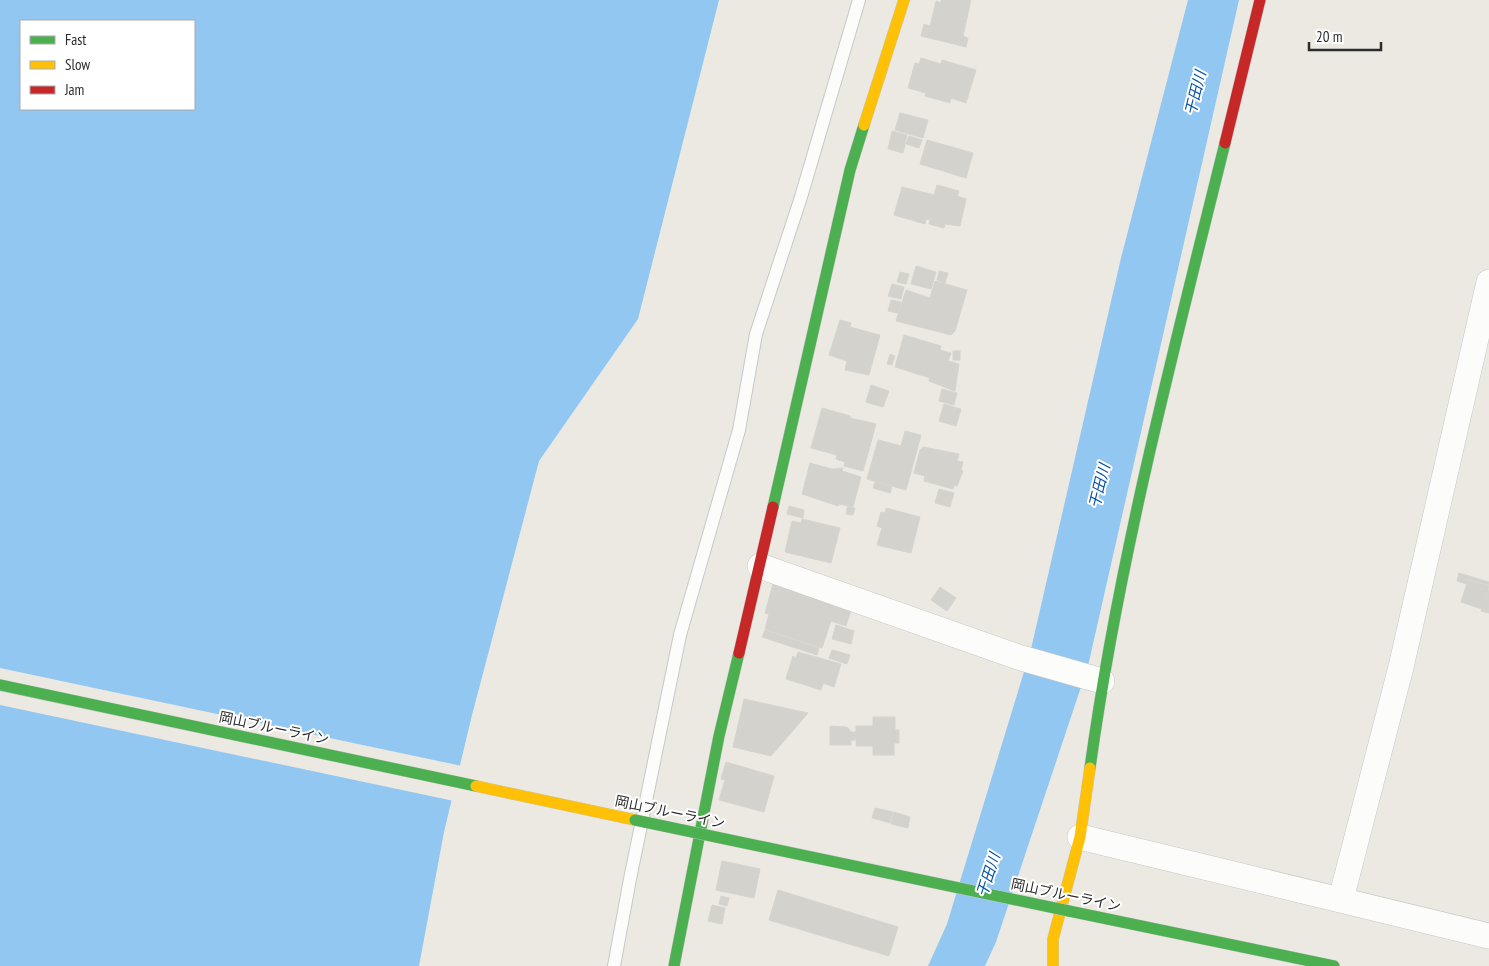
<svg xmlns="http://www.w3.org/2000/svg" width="1489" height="966" font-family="'PT Sans Narrow','Noto Sans JP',sans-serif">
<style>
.water{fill:#91c7f1;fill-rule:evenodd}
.pier{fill:#ebe9e2}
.building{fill:#d4d2cd;stroke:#d6d4ce}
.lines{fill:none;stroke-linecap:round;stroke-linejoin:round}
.lane-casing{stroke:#c8c8c7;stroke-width:14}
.street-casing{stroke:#c8c8c7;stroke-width:26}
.fast-casing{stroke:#c8c8c7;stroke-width:12}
.slow-casing{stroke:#c8c8c7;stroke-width:12}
.jam-casing{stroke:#c8c8c7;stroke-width:12}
.lane{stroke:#fcfcfb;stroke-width:12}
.street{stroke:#fcfcfb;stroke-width:25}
.fast{stroke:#4caf50;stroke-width:11}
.slow{stroke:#ffc107;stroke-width:11}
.jam{stroke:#c62828;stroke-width:11}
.fast-bridge-casing{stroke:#c8c8c7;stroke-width:12;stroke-linecap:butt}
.fast-bridge{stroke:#4caf50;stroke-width:11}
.labels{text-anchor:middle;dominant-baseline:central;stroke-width:4;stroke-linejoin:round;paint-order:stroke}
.street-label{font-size:14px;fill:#2c2c2c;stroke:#fff}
.water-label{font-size:15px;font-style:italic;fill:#0452a9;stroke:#fff}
</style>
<rect width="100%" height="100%" fill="#ebe9e2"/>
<g class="water">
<path d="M0,0H719L638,319L539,461L472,715L444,832L419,966H0ZM21,21H194V109H21Z"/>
<polygon points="1188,0 1239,0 1088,666 996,942 985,966 928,966 947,924 1031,649 1121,258"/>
</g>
<polygon class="pier" points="0,668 462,766 454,801 0,705"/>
<g class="building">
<polygon points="941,0 971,0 963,36 968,38 966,47 921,36 924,24 930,26 936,1 941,3"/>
<polygon points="921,58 941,64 942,60 976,70 966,103 951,98 950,103 925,96 926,93 908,88 915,63 919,64"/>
<polygon points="900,113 928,120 923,138 895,130"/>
<polygon points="892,131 907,135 903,153 888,149"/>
<polygon points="909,136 922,140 919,148 906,144"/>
<polygon points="927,140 973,153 966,178 920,164"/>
<polygon points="937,185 959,191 957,196 966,199 960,226 945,224 944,228 929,224 930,220 926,219 925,224 894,215 902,187 934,195"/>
<polygon points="916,266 936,272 931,289 911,284"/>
<polygon points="939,271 948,273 945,283 937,280"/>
<polygon points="900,272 909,274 906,284 897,282"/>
<polygon points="935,281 967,290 955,331 951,335 896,321 906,290 930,298"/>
<polygon points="892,284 904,287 901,299 888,296"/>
<polygon points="891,300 901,302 898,313 888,311"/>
<polygon points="840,320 851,323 850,327 880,335 869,375 845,370 847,361 829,355"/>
<polygon points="904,335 941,346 940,350 951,353 948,361 959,364 955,391 929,381 930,378 895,367"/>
<rect x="953" y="351" width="7" height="9"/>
<polygon points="890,354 895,356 892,365 887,364"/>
<polygon points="871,385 889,391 883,407 866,402"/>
<polygon points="942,389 957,393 954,405 939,401"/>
<polygon points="944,404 961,409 956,426 939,421"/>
<polygon points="822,408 850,416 850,418 876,424 863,471 844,466 845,462 836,459 837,455 811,448"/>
<polygon points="905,431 921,435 917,450 901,446"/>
<polygon points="878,440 917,450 906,490 867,479"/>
<polygon points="923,447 959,454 957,461 963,462 961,470 963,471 957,486 954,485 953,489 924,481 925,476 914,473 920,450"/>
<polygon points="810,463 832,469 843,468 842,471 861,477 853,507 839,504 838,506 802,494"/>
<polygon points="875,482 892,487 890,493 873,488"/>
<polygon points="939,489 954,493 950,507 935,503"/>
<polygon points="789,506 804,510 803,518 787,514"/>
<polygon points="847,507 855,508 853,515 846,514"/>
<polygon points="886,508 920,517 911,553 877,545 882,528 877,526 881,512 885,513"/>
<polygon points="802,519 840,528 831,563 785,552 792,521 801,523"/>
<polygon points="1459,573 1489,582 1489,585 1468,579 1466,584 1457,581"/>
<polygon points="1468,580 1489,586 1482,609 1461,602"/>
<polygon points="773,584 851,610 846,626 831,621 822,648 765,629 769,614 765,613"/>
<polygon points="940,587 956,598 947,611 931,600"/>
<polygon points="1488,590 1489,590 1489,613 1481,611"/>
<polygon points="836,625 854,631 851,644 832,639"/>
<polygon points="765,630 819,648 817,655 762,637"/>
<polygon points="832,650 850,655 847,664 829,658"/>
<polygon points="798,652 841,664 834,687 823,683 821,690 786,679 793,656 796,658"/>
<polygon points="744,699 808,713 771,756 733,747"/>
<polygon points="873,717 895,717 895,730 899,730 899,743 894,743 894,755 873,755 873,746 856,746 856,726 873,726"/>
<polygon points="830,726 847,727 851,732 856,732 855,740 851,740 851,745 830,745"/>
<polygon points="726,762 774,776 764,812 719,800 725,780 721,779"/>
<polygon points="875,808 893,812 890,823 872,818"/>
<polygon points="894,812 910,817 908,828 891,824"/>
<polygon points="722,861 760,869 754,898 716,890"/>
<polygon points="778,890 898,927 889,956 769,920"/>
<polygon points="721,896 729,898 727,906 719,904"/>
<polygon points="712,905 725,908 722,924 708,921"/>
</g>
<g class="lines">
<g class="lane-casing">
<polyline id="lane" points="614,966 630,879 680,635 739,430 756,334 801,197 859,0"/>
</g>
<g class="street-casing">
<g id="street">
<polyline points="760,566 1018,657 1102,681"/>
<polyline points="1080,837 1489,936"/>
<polyline points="1341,899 1401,667 1489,282"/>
</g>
</g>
<g class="fast-casing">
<g id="fast">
<polyline points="773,507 850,170 864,125"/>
<polyline points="0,685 476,786"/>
<path d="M1090,768C1119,557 1174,349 1225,143"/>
<polyline points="1069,911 1334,966"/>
<polyline points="674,966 719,736 739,653"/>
</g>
</g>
<g class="slow-casing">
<g id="slow">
<polyline points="864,125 904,0"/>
<polyline points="476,786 635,820"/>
<polyline points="1053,966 1053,939 1080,837 1090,768"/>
</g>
</g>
<g class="jam-casing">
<g id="jam">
<polyline points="1225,143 1260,0"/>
<polyline points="739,653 773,507"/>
</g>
</g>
<use href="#lane" class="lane"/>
<use href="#street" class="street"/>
<use href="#fast" class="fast"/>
<use href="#slow" class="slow"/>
<use href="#jam" class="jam"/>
<g class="fast-bridge-casing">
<polyline id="fast-bridge" points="635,820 1069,911"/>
</g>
<use href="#fast-bridge" class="fast-bridge"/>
</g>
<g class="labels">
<g class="street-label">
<text transform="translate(274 728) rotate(12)">岡山ブルーライン</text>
<text transform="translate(670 812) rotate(12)">岡山ブルーライン</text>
<text transform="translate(1066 895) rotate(12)">岡山ブルーライン</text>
</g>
<g class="water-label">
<text transform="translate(1195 93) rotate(-76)">干田川</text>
<text transform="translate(1099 486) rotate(-76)">干田川</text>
<text transform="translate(988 875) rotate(-72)">干田川</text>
</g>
</g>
<rect x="20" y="20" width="175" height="90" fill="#ffffff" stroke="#ababab"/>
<rect x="30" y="36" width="25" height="8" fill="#4caf50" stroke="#ababab"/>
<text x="65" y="45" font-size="15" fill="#2c2c2c">Fast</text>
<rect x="30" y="61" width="25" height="8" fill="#ffc107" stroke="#ababab"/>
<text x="65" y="70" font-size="15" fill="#2c2c2c">Slow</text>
<rect x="30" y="86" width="25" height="8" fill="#c62828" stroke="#ababab"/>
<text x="65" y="95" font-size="15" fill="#2c2c2c">Jam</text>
<path d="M1309 42v8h72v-8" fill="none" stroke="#2c2c2c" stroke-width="2.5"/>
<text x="1316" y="42" font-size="15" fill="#2c2c2c" stroke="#ffffff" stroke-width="4" paint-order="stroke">20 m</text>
</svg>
